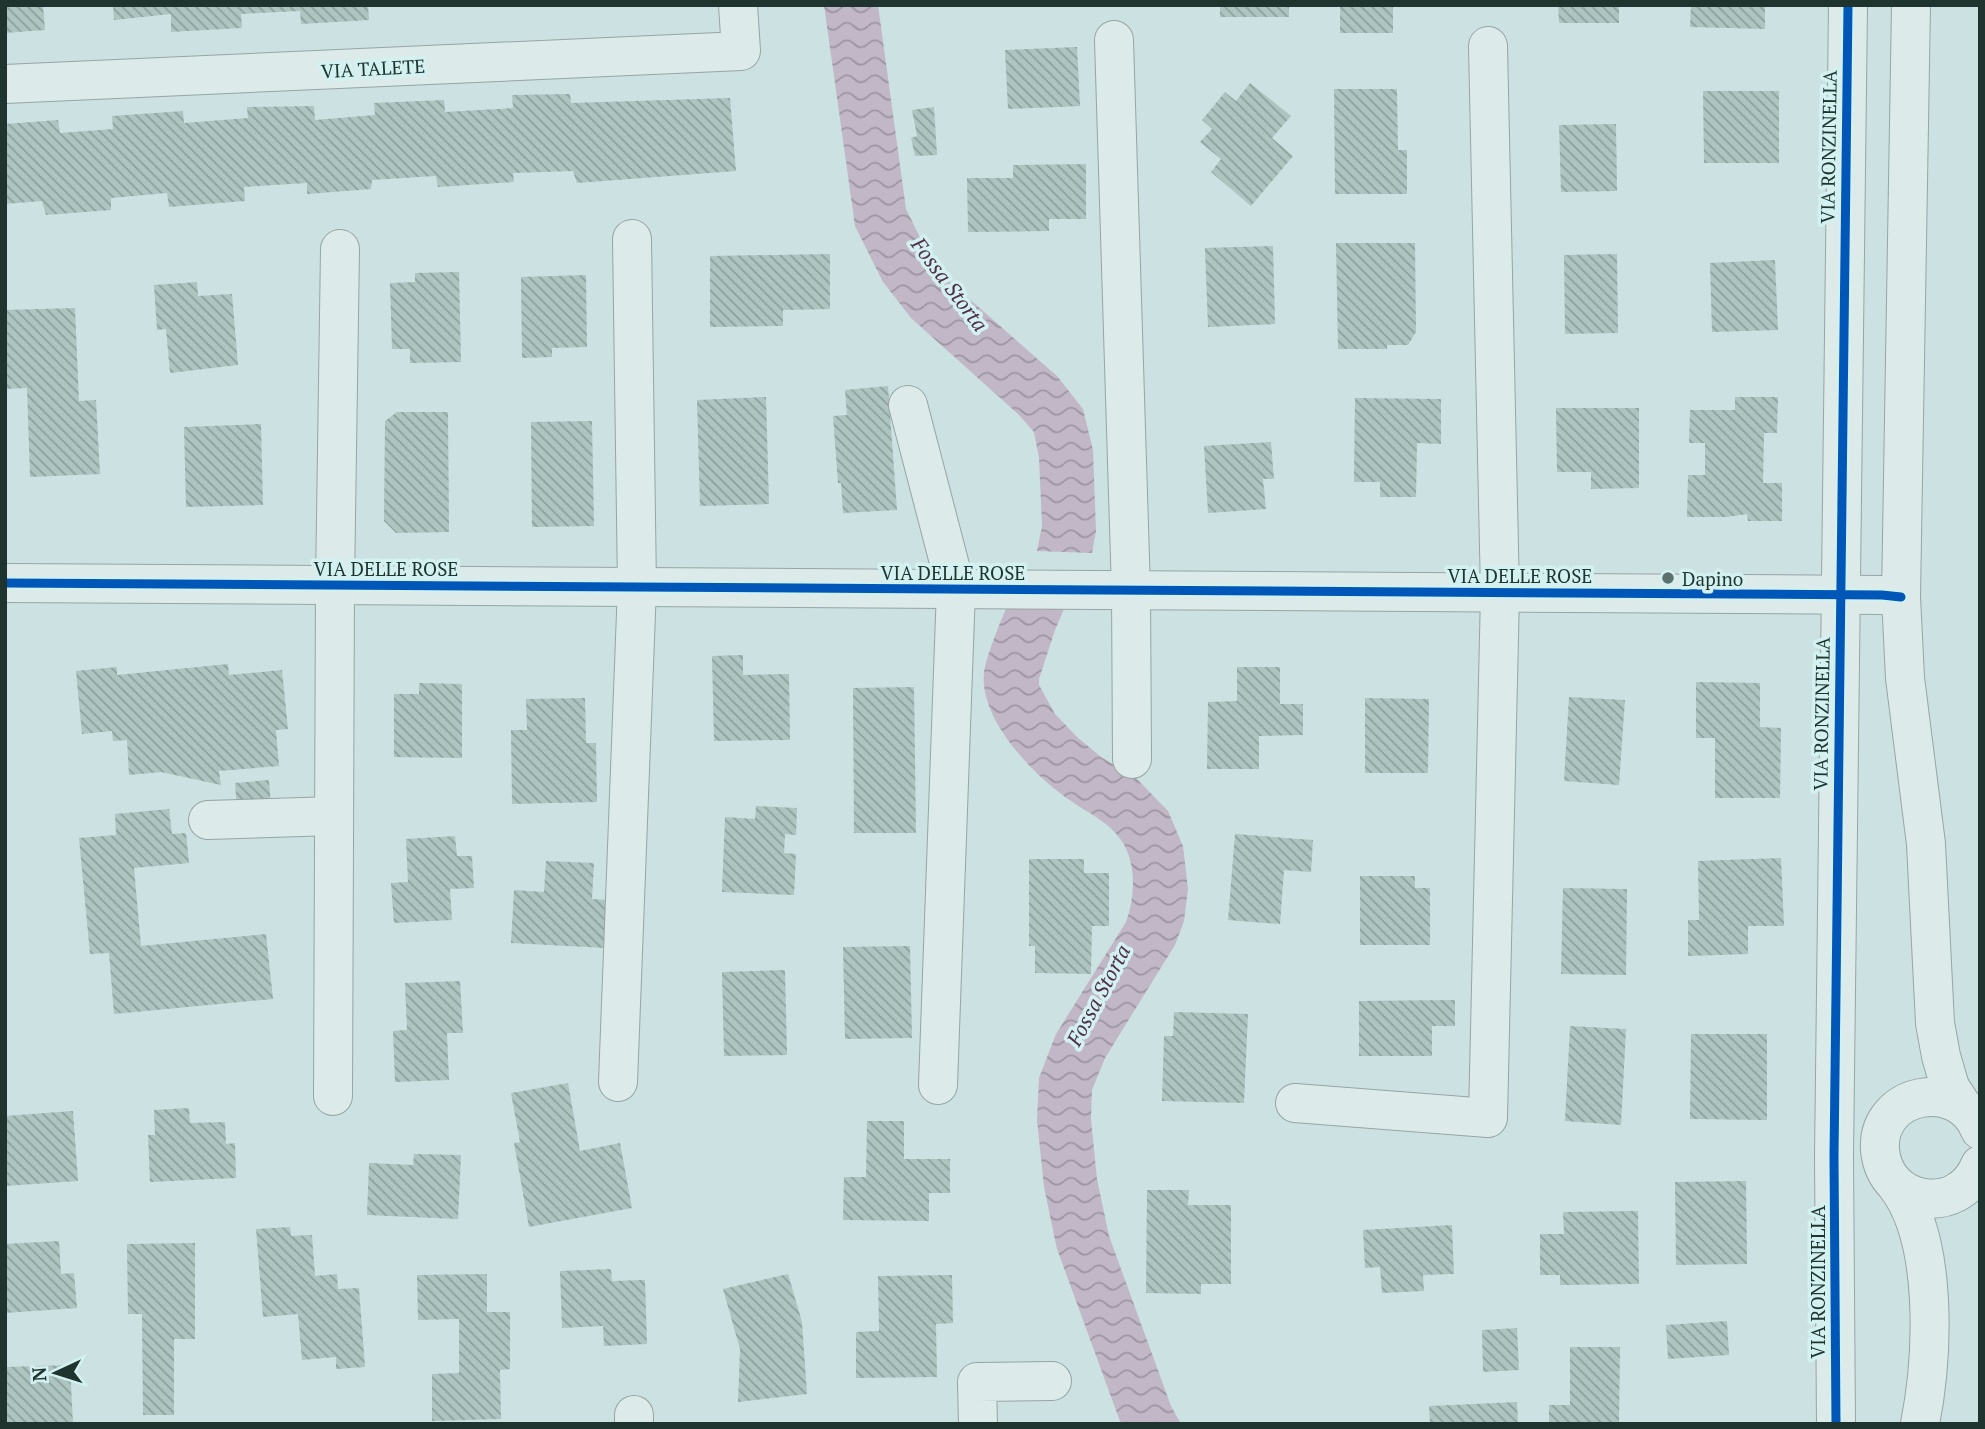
<svg xmlns="http://www.w3.org/2000/svg" width="1985" height="1429" font-family="'PT Serif',serif">
<style>
.water{fill:url(#water-waves)}
.building{fill:url(#building-back-hatch)}
.lines{fill:none;stroke-linecap:round;stroke-linejoin:round}
.minor-casing{stroke:#95a6a4;stroke-width:40}
.minor{stroke:#ddeaea;stroke-width:38}
.cycleway-casing{stroke:#d3f1f1;stroke-width:13}
.cycleway{stroke:#0057b8;stroke-width:9}
.poi-dot{fill:#5c706d;stroke:#d3f1f1;stroke-width:2.5}
.labels{text-anchor:middle;dominant-baseline:central;stroke-width:7;stroke-linejoin:round;paint-order:stroke}
.street-label{font-size:19px;fill:#1f332f;stroke:#d3f1f1}
.poi-label{font-size:19px;fill:#1f332f;stroke:#d3f1f1;text-anchor:start}
.water-label{font-size:21px;font-style:italic;fill:#512f49;stroke:#d3f1f1}
</style>
<defs>
<pattern id="water-waves" width="16" height="10" patternUnits="userSpaceOnUse" patternTransform="scale(1.75)"><rect width="16" height="10" fill="#c2b7c7"/><path d="M0 5q4-4 8 0t8 0" fill="none" stroke="#9d95a2"/></pattern>
<pattern id="building-back-hatch" width="6" height="6" patternUnits="userSpaceOnUse" patternTransform="scale(1.75)"><rect width="6" height="6" fill="#adc4c1"/><path d="M-1 5l2 2M0 0l6 6M5-1l2 2" fill="none" stroke="#8ca09d"/></pattern>
</defs>
<rect width="100%" height="100%" fill="#cce1e1"/>
<g class="water">
<polygon points="824,5 878,5 906,209 928,254 950,282 1057,376 1083,409 1093,450 1096,531 1092,553 1037,551 1042,526 1039,458 1034,432 1018,414 911,318 883,282 855,226"/>
<path d="M1007,607L1064,609L1055,630L1039,679V685L1055,714L1077,737L1101,757L1137,779L1168,811L1183,846L1188,889L1184,921L1175,945L1105,1058L1092,1090L1091,1119L1097,1179L1109,1236L1171,1406L1181,1424H1121L1057,1249L1044,1187L1037,1120L1039,1078L1056,1034L1126,922C1135,898 1137,862 1121,840C1109,822 1088,813 1071,801C1035,777 979,720 984,673C985,660 1001,619 1007,607Z"/>
</g>
<g class="building">
<polygon points="5,5 43,5 45,30 5,33"/>
<polygon points="113,5 368,5 369,20 301,24 300,11 241,14 242,28 171,32 171,14 114,20"/>
<rect x="1220" y="5" width="69" height="12"/>
<rect x="1340" y="5" width="53" height="28"/>
<polygon points="1558,5 1619,5 1619,23 1559,23"/>
<polygon points="1691,5 1765,5 1765,29 1690,27"/>
<polygon points="1077,47 1080,106 1008,109 1005,50"/>
<polygon points="1250,83 1291,116 1272,138 1293,156 1251,206 1211,172 1221,159 1200,142 1212,129 1202,120 1225,92 1236,101"/>
<polygon points="1334,89 1397,89 1398,150 1407,150 1407,194 1335,194"/>
<polygon points="1703,91 1779,91 1779,163 1704,163"/>
<polygon points="570,94 571,103 730,98 736,171 577,183 573,171 513,173 514,182 438,187 436,176 372,180 371,189 307,194 307,183 244,187 245,201 169,207 167,193 111,198 111,210 46,215 42,201 5,204 5,124 58,120 60,133 113,129 112,116 183,111 184,123 248,118 247,107 314,106 315,120 375,115 374,103 444,100 445,112 513,108 512,95"/>
<polygon points="934,107 937,155 915,156 911,138 917,136 912,110"/>
<polygon points="1616,124 1617,191 1561,192 1559,125"/>
<polygon points="1086,164 1086,219 1049,219 1049,231 968,232 967,178 1013,178 1013,165"/>
<polygon points="1336,243 1415,243 1416,332 1408,345 1387,345 1387,349 1338,349"/>
<polygon points="1273,246 1275,324 1208,327 1205,248"/>
<polygon points="830,254 830,309 783,310 783,326 710,327 710,256"/>
<polygon points="1617,254 1618,333 1565,334 1564,255"/>
<polygon points="1775,260 1778,330 1712,332 1710,263"/>
<polygon points="459,272 461,362 410,363 410,349 392,349 390,283 415,282 415,273"/>
<polygon points="586,275 587,347 552,348 552,357 522,358 521,277"/>
<polygon points="197,282 198,296 232,294 238,365 170,373 166,329 157,330 154,285"/>
<polygon points="75,308 79,401 96,400 100,474 30,477 27,388 5,389 5,310"/>
<polygon points="888,386 897,510 843,513 841,483 838,483 833,416 847,415 845,390"/>
<polygon points="766,397 769,504 700,506 697,400"/>
<polygon points="1735,397 1778,397 1777,433 1764,433 1763,483 1782,483 1782,521 1748,521 1747,514 1727,517 1687,517 1688,475 1705,475 1705,443 1689,443 1690,410 1735,410"/>
<polygon points="1355,398 1441,399 1441,444 1417,443 1416,497 1380,497 1380,482 1354,482"/>
<polygon points="1556,408 1639,408 1639,488 1591,489 1591,472 1557,472"/>
<polygon points="397,412 448,412 449,532 396,533 384,521 385,421"/>
<polygon points="592,421 594,526 532,527 531,422"/>
<polygon points="261,424 263,505 186,507 184,427"/>
<polygon points="1271,442 1274,479 1263,479 1266,509 1208,513 1204,446"/>
<polygon points="743,655 743,675 789,674 790,740 714,741 712,656"/>
<polygon points="228,664 229,675 282,670 288,729 276,730 279,766 219,771 221,785 161,772 129,775 127,740 113,741 112,731 82,734 76,671 117,667 117,675"/>
<polygon points="1237,667 1280,667 1280,704 1303,704 1303,735 1259,736 1259,769 1207,769 1208,702 1237,701"/>
<polygon points="1696,682 1760,683 1760,727 1781,728 1780,798 1715,798 1715,738 1696,738"/>
<polygon points="419,683 462,684 462,758 394,757 394,694 419,694"/>
<polygon points="914,687 916,833 854,833 853,688"/>
<polygon points="1569,697 1625,700 1619,785 1564,781"/>
<polygon points="585,698 586,743 596,743 597,802 512,804 511,730 527,730 526,699"/>
<polygon points="1365,698 1429,699 1428,773 1365,773"/>
<polygon points="269,780 271,808 237,809 235,783"/>
<polygon points="756,806 797,808 796,835 785,834 784,853 796,854 794,895 722,892 725,817 755,819"/>
<polygon points="169,809 172,834 186,833 189,863 134,868 141,946 266,934 273,999 114,1014 109,953 90,954 79,838 116,835 115,814"/>
<polygon points="1235,834 1313,840 1311,872 1284,870 1280,924 1228,920"/>
<polygon points="455,836 457,856 472,856 474,888 450,889 452,920 394,923 391,883 408,882 406,839"/>
<polygon points="1781,858 1784,926 1748,926 1748,954 1688,956 1688,920 1699,920 1698,861"/>
<polygon points="1029,859 1084,859 1084,873 1109,873 1109,926 1092,926 1091,974 1035,973 1035,946 1029,946"/>
<polygon points="546,861 594,863 592,899 607,900 605,948 511,943 514,890 544,892"/>
<polygon points="1360,876 1415,876 1415,888 1430,888 1430,945 1360,945"/>
<polygon points="1563,888 1627,889 1626,975 1561,974"/>
<polygon points="910,946 912,1038 845,1039 843,947"/>
<polygon points="785,970 787,1055 724,1056 722,972"/>
<polygon points="460,981 463,1033 447,1033 449,1080 395,1082 393,1031 407,1030 405,983"/>
<polygon points="1455,1000 1455,1026 1432,1026 1432,1056 1359,1056 1359,1001"/>
<polygon points="1174,1012 1248,1014 1244,1103 1162,1101 1164,1036 1173,1036"/>
<polygon points="1570,1026 1626,1029 1621,1125 1565,1121"/>
<polygon points="1691,1034 1767,1034 1767,1120 1690,1119"/>
<polygon points="568,1083 580,1151 620,1143 632,1208 529,1227 514,1143 520,1142 511,1093"/>
<polygon points="189,1108 190,1123 225,1122 226,1144 235,1143 236,1178 150,1182 148,1135 155,1135 154,1110"/>
<polygon points="73,1111 78,1181 5,1186 5,1116"/>
<polygon points="867,1121 904,1121 904,1159 950,1159 950,1193 929,1193 929,1221 843,1220 844,1177 866,1177"/>
<polygon points="414,1154 461,1155 458,1219 367,1215 369,1163 413,1165"/>
<polygon points="1746,1181 1747,1264 1676,1265 1675,1182"/>
<polygon points="1147,1190 1189,1190 1188,1205 1231,1205 1231,1284 1201,1284 1201,1294 1146,1293"/>
<polygon points="1638,1211 1639,1284 1560,1285 1560,1275 1540,1275 1540,1234 1564,1234 1563,1212"/>
<polygon points="1452,1225 1454,1274 1423,1275 1424,1291 1382,1293 1380,1267 1365,1268 1363,1230"/>
<polygon points="290,1227 291,1236 312,1235 315,1276 337,1274 338,1289 359,1288 365,1367 336,1369 336,1357 302,1360 298,1314 263,1317 256,1229"/>
<polygon points="59,1241 61,1274 74,1273 77,1308 5,1313 5,1244"/>
<polygon points="195,1243 195,1339 174,1339 174,1415 143,1415 142,1314 128,1314 127,1244"/>
<polygon points="611,1269 612,1281 645,1280 647,1344 604,1346 603,1326 562,1328 560,1271"/>
<polygon points="487,1274 487,1312 510,1312 510,1369 500,1370 501,1419 432,1421 432,1374 459,1373 459,1319 418,1320 417,1275"/>
<polygon points="788,1274 802,1322 807,1394 738,1402 740,1349 723,1289"/>
<polygon points="952,1275 953,1323 936,1324 937,1377 856,1378 856,1332 879,1331 878,1276"/>
<polygon points="1727,1321 1729,1355 1668,1359 1666,1325"/>
<polygon points="1517,1328 1519,1370 1483,1372 1482,1330"/>
<polygon points="1570,1347 1620,1347 1619,1424 1549,1424 1549,1405 1570,1405"/>
<polygon points="70,1365 73,1424 5,1424 5,1367"/>
<polygon points="1517,1402 1518,1424 1430,1424 1429,1406"/>
</g>
<g class="lines">
<g class="minor-casing">
<g id="minor">
<polyline points="1911,5 1901,597 1905,678 1926,844 1935,1023 1941,1056 1950,1087 1963,1107"/>
<polyline points="1114,40 1131,591 1132,759"/>
<polyline points="5,84 741,51 738,5"/>
<polyline points="908,405 956,589 938,1085"/>
<polyline points="5,583 1882,595 1901,597"/>
<polyline points="208,820 334,816"/>
<polyline points="618,1082 637,587 632,239"/>
<polyline points="333,1096 335,585 340,249"/>
<polyline points="1295,1103 1488,1118 1500,593 1488,46"/>
<path d="M1980,1130C1959,1076 1876,1092 1880,1150C1885,1206 1959,1217 1980,1165"/>
<path d="M1896,1185C1939,1240 1933,1358 1920,1424"/>
<polyline points="634,1415 634,1424"/>
<polyline points="978,1424 977,1382 1052,1381"/>
<polyline points="1836,1424 1834,1157 1848,5"/>
</g>
</g>
<use href="#minor" class="minor"/>
<g class="cycleway-casing">
<g id="cycleway">
<polyline points="5,583 1882,595 1901,597"/>
<polyline points="1836,1424 1834,1157 1848,5"/>
</g>
</g>
<use href="#cycleway" class="cycleway"/>
</g>
<circle class="poi-dot" cx="1668" cy="578" r="7"/>
<g class="labels">
<g class="street-label">
<text transform="translate(373 68) rotate(-3)">VIA TALETE</text>
<text transform="translate(1828 147) rotate(-89)">VIA RONZINELLA</text>
<text x="386" y="568">VIA DELLE ROSE</text>
<text x="953" y="572">VIA DELLE ROSE</text>
<text x="1520" y="575">VIA DELLE ROSE</text>
<text transform="translate(1821 714) rotate(-89)">VIA RONZINELLA</text>
<text transform="translate(1817 1282) rotate(-90)">VIA RONZINELLA</text>
</g>
<g class="poi-label">
<text x="1682" y="578">Dapino</text>
</g>
<g class="water-label">
<text transform="translate(950 284) rotate(53)">Fossa Storta</text>
<text transform="translate(1098 995) rotate(-62)">Fossa Storta</text>
</g>
</g>
<rect width="1985" height="1429" fill="none" stroke="#1f332f" stroke-width="14"/>
<g transform="translate(56 1373) rotate(266)" stroke="#d3f1f1" stroke-width="5" paint-order="stroke">
<path d="M0-5L12 26L0 18L-12 26Z" fill="#1f332f"/>
<text y="-10" font-size="19" font-weight="bold" text-anchor="middle" fill="#1f332f">N</text>
</g>
</svg>
